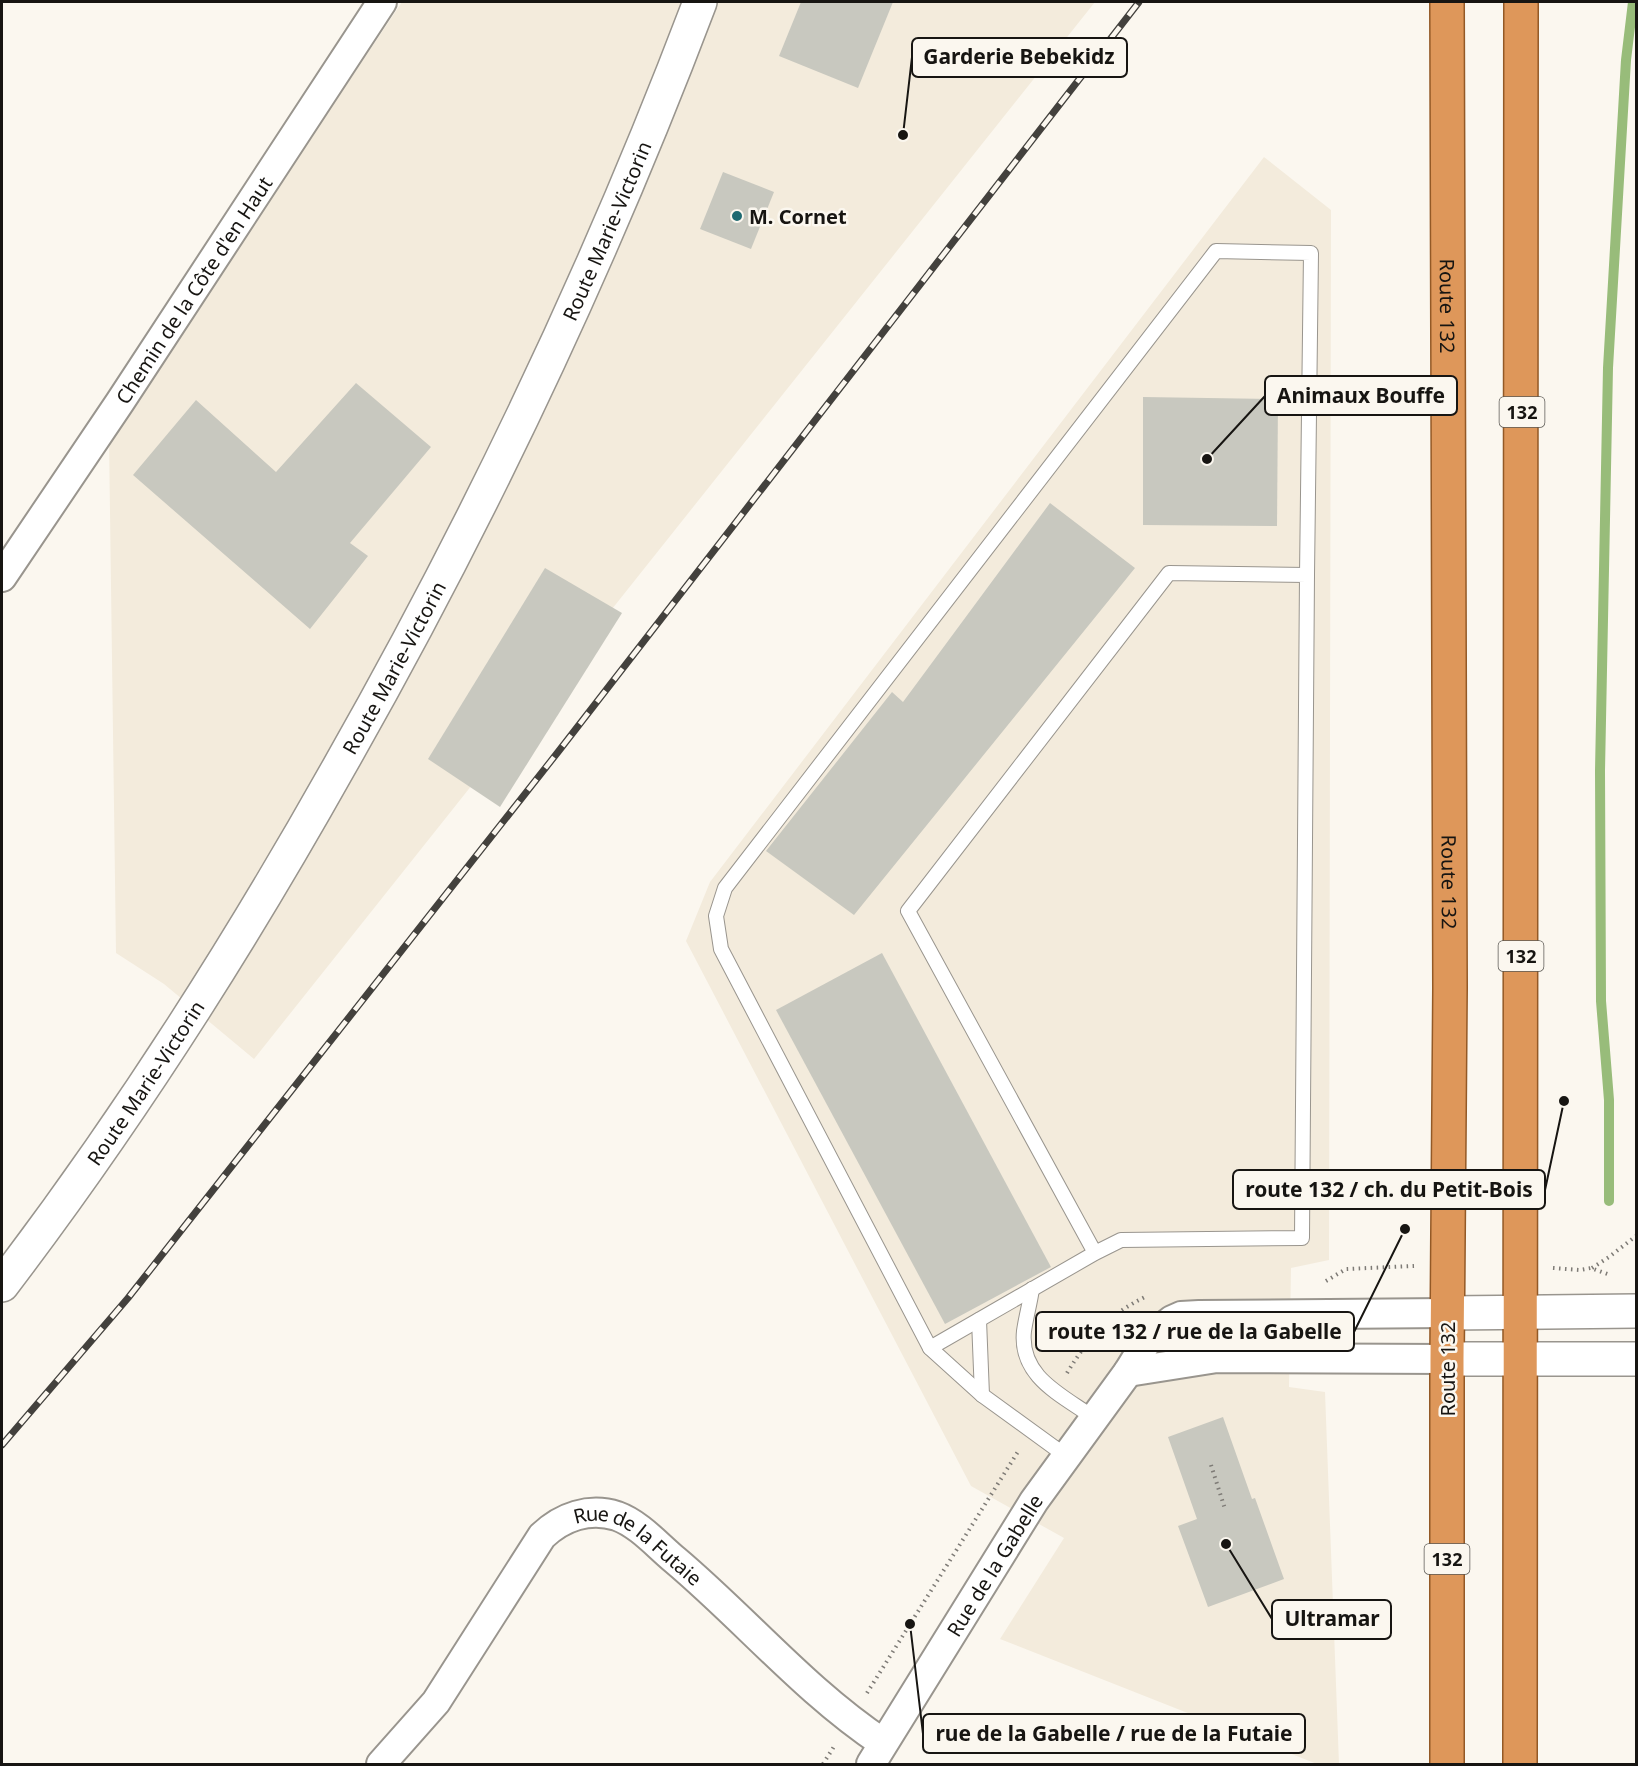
<svg xmlns="http://www.w3.org/2000/svg" width="1638" height="1766" font-family="'Noto Sans',sans-serif">
<style>
.built{fill:#f3ebdc}
.lines{fill:none;stroke-linecap:round;stroke-linejoin:round}
.stream{stroke:#98bc7a;stroke-width:10}
.building{fill:#c8c8bf}
.service-casing{stroke:#99958e;stroke-width:16}
.minor-casing{stroke:#99958e;stroke-width:32}
.tertiary-casing{stroke:#99958e;stroke-width:36}
.trunk-casing{stroke:#935926;stroke-width:36}
.path{stroke:#7e7b76;stroke-width:4;stroke-dasharray:1.5 4.5;stroke-linecap:butt}
.service{stroke:#fff;stroke-width:14}
.minor{stroke:#fff;stroke-width:28}
.tertiary{stroke:#fff;stroke-width:33}
.trunk{stroke:#de975a;stroke-width:33}
.rail-casing{stroke:#43413d;stroke-width:7}
.rail{stroke:#fbf7ef;stroke-width:4.5;stroke-dasharray:14;stroke-linecap:butt}
.poi-dot{fill:#1d6971;stroke:#fbf7ef;stroke-width:2}
.labels{text-anchor:middle;dominant-baseline:central;stroke-width:5;stroke-linejoin:round;paint-order:stroke}
.shield{fill:#fbf7ef;stroke:#5b5954;stroke-width:1.5}
.shield-label{font-size:18px;font-weight:bold;fill:#171512}
.poi-label{font-size:20px;font-weight:bold;fill:#171512;stroke:#fbf7ef;text-anchor:start}
.street-label{font-size:20px;fill:#171512;stroke:#fbf7ef}
.leader{fill:none;stroke:#171512;stroke-width:2}
.callout-dot{fill:#171512;stroke:#fbf7ef;stroke-width:2}
.callout{fill:#fbf7ef;stroke:#171512;stroke-width:2}
.callout-label{font-size:21px;text-anchor:middle;font-weight:bold;fill:#171512}
</style>
<rect width="100%" height="100%" fill="#fbf7ef"/>
<g class="built">
<polygon points="402,2 1095,2 254,1059 164,984 116,953 109,438"/>
<polygon points="1264,157 1331,210 1329,1260 1291,1268 1289,1387 1325,1392 1339,1764 1317,1764 1000,1639 1064,1538 971,1486 686,941 710,882"/>
</g>
<g class="lines">
<polyline class="stream" points="1609,1201 1609,1100 1601,1001 1600,771 1608,368 1626,60 1633,2"/>
</g>
<g class="building">
<polygon points="801,2 893,2 858,88 779,56"/>
<polygon points="723,172 774,192 751,249 700,229"/>
<polygon points="356,383 431,447 350,543 368,556 310,629 133,475 196,400 276,472"/>
<polygon points="1143,397 1278,399 1277,526 1143,525"/>
<polygon points="1050,503 1135,568 854,915 766,851 892,692 903,702"/>
<polygon points="545,568 622,613 500,807 428,759"/>
<polygon points="882,953 1051,1267 945,1324 776,1010"/>
<polygon points="1223,1417 1252,1499 1255,1498 1284,1579 1208,1607 1178,1526 1197,1519 1168,1437"/>
</g>
<g class="lines">
<g class="service-casing">
<g id="service">
<path d="M1032,1289C1030,1303 1026,1317 1024,1331C1019,1377 1062,1395 1094,1418"/>
<polyline points="979,1320 982,1395"/>
<polyline points="930,1348 1095,1253 1121,1240 1302,1238 1307,575 1169,573 908,911 1095,1253"/>
<polyline points="1066,1456 982,1395 930,1348 721,949 716,916 725,888 1216,251 1311,253 1307,575"/>
</g>
</g>
<g class="minor-casing">
<g id="minor">
<path id="s1" d="M2,577L120,402L382,2"/>
<polyline points="1128,1372 1217,1358 1447,1359"/>
<path id="s2" d="M381,1764L436,1702L542,1536C562,1517 589,1507 617,1516C639,1524 657,1545 675,1560C745,1619 806,1692 883,1743"/>
<path id="s3" d="M871,1764L1034,1501L1128,1372L1149,1338L1172,1320L1181,1316L1199,1315L1447,1313"/>
</g>
</g>
<g class="tertiary-casing">
<g id="tertiary">
<path id="s4" d="M2,1285C127,1121 238,947 339,767C479,521 600,266 700,2"/>
<polyline points="1447,1313 1636,1311"/>
<polyline points="1447,1359 1636,1359"/>
</g>
</g>
<g class="trunk-casing">
<g id="trunk">
<path id="s5" d="M1447,2L1450,988L1447,1359V1764"/>
<polyline points="1520,1764 1521,2"/>
</g>
</g>
<g class="path">
<polyline points="1553,1268 1580,1270 1591,1268 1610,1275"/>
<polyline points="1592,1268 1609,1257 1636,1236"/>
<polyline points="1326,1281 1346,1269 1414,1266"/>
<path d="M1067,1373C1089,1337 1109,1314 1147,1296"/>
<polyline points="1211,1465 1225,1509"/>
<polyline points="867,1693 1019,1450"/>
<polyline points="823,1764 835,1745"/>
</g>
<use href="#service" class="service"/>
<use href="#minor" class="minor"/>
<use href="#tertiary" class="tertiary"/>
<use href="#trunk" class="trunk"/>
<g class="rail-casing">
<polyline id="rail" points="2,1445 128,1298 558,752 1139,2"/>
</g>
<use href="#rail" class="rail"/>
</g>
<circle class="poi-dot" cx="737" cy="216" r="6"/>
<g class="labels">
<g class="shield">
<rect x="1499.5" y="397" width="45" height="30" rx="4.5"/>
<rect x="1498.5" y="941" width="45" height="30" rx="4.5"/>
<rect x="1424.5" y="1544" width="45" height="30" rx="4.5"/>
</g>
<g class="shield-label">
<text x="1522" y="412">132</text>
<text x="1521" y="956">132</text>
<text x="1447" y="1559">132</text>
</g>
<g class="poi-label">
<text x="749" y="216">M. Cornet</text>
</g>
<g class="street-label">
<text stroke="none"><textPath href="#s4" startOffset="1218">Route Marie-Victorin</textPath></text>
<text stroke="none"><textPath href="#s1" startOffset="345">Chemin de la Côte d'en Haut</textPath></text>
<text stroke="none"><textPath href="#s5" startOffset="304">Route 132</textPath></text>
<text stroke="none"><textPath href="#s4" startOffset="732">Route Marie-Victorin</textPath></text>
<text stroke="none"><textPath href="#s5" startOffset="880">Route 132</textPath></text>
<text stroke="none"><textPath href="#s4" startOffset="248">Route Marie-Victorin</textPath></text>
<text transform="translate(1447 1369) rotate(-90)">Route 132</text>
<text stroke="none"><textPath href="#s2" startOffset="392">Rue de la Futaie</textPath></text>
<text stroke="none"><textPath href="#s3" startOffset="234">Rue de la Gabelle</textPath></text>
</g>
</g>
<path class="leader" d="M903 135L912 57M1207 459L1265 396M1564 1101L1545 1190M1405 1229L1354 1332M1226 1544L1272 1619M910 1624L923 1734"/>
<g class="callout-dot">
<circle cx="903" cy="135" r="6"/>
<circle cx="1207" cy="459" r="6"/>
<circle cx="1564" cy="1101" r="6"/>
<circle cx="1405" cy="1229" r="6"/>
<circle cx="1226" cy="1544" r="6"/>
<circle cx="910" cy="1624" r="6"/>
</g>
<g class="callout">
<rect x="912" y="38" width="215" height="39" rx="6"/>
<rect x="1265" y="376" width="192" height="39" rx="6"/>
<rect x="1233" y="1170" width="312" height="39" rx="6"/>
<rect x="1036" y="1312" width="318" height="39" rx="6"/>
<rect x="1272" y="1600" width="119" height="39" rx="6"/>
<rect x="923" y="1714" width="382" height="39" rx="6"/>
</g>
<g class="callout-label">
<text x="1019" y="64">Garderie Bebekidz</text>
<text x="1361" y="403">Animaux Bouffe</text>
<text x="1389" y="1197">route 132 / ch. du Petit-Bois</text>
<text x="1195" y="1339">route 132 / rue de la Gabelle</text>
<text x="1332" y="1626">Ultramar</text>
<text x="1114" y="1741">rue de la Gabelle / rue de la Futaie</text>
</g>
<rect width="1638" height="1766" fill="none" stroke="#171512" stroke-width="6"/>
</svg>
